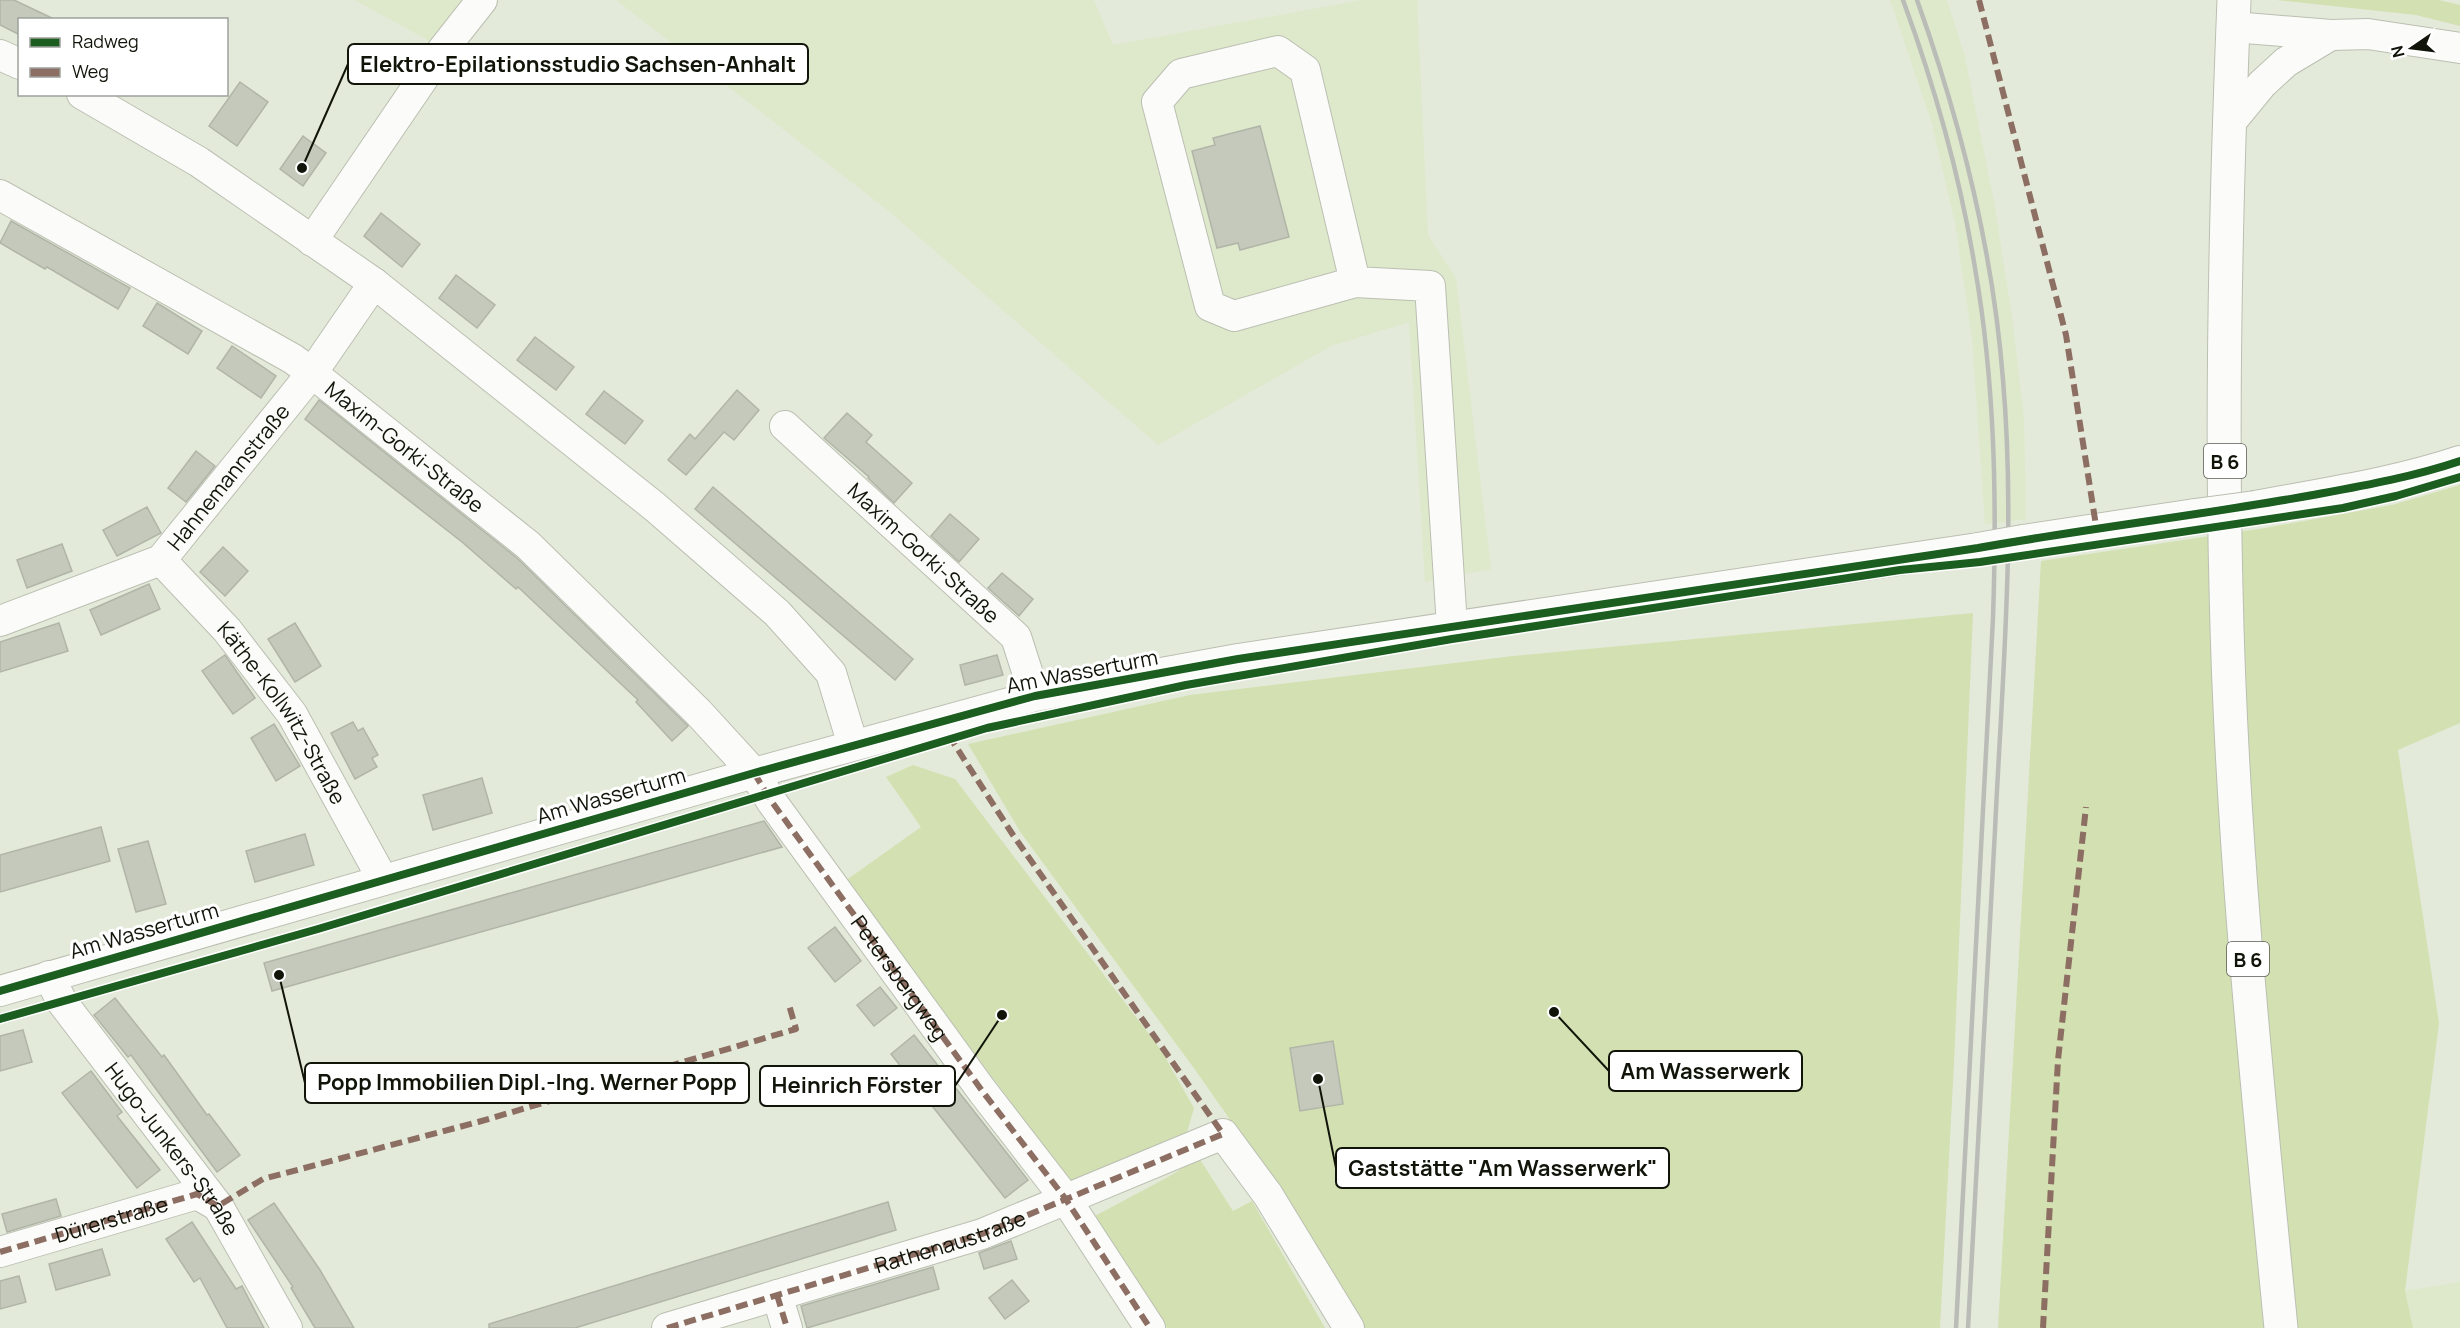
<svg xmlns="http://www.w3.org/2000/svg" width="2460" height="1328" font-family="Manrope,sans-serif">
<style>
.built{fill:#dee8cb}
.green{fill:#d2e0b2}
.building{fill:#c4c9bb;stroke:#b0b5a8;stroke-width:1.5}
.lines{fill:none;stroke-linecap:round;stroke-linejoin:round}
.minor-casing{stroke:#bbbfb2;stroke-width:32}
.major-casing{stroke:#bbbfb2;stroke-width:35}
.minor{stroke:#fbfcf9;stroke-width:30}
.major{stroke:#fbfcf9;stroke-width:33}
.rail{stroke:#babcb8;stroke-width:4.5}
.minor-bridge-casing{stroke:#bbbfb2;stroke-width:32;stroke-linecap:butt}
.minor-bridge{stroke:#fbfcf9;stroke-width:30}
.quiet{stroke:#8d6e63;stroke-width:6;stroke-dasharray:12 6;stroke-linecap:butt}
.cycleway-casing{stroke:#fff;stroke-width:11}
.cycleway{stroke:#1b5e20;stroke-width:8}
.labels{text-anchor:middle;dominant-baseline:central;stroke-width:6;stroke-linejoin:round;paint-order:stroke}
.shield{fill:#fff;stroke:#585a53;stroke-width:1.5}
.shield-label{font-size:20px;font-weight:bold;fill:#101409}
.street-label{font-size:21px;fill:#101409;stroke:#fff}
.leader{fill:none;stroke:#101409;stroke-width:2}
.callout-dot{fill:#101409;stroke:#fff;stroke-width:2}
.callout{fill:#fff;stroke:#101409;stroke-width:2}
.callout-label{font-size:22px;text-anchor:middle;font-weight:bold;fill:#101409}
</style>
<rect width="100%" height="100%" fill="#e4ead9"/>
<g class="built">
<polygon points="355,0 465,0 431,42"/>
<polygon points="616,0 1094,0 1113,45 1362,0 1417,0 1428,235 1456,278 1491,569 1425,582 1409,322 1331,346 1158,445 890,212"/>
<polygon points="1890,0 1947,0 1965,57 1994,201 2012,317 2024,419 2026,519 1985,524 1972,338 1955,223 1932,124"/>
<polygon points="2460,1282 2460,1328 2413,1328 2405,1291"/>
</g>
<g class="green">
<polygon points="2276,0 2439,0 2460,5 2460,26 2416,15"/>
<polygon points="2460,485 2460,723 2398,750 2439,1023 2405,1291 2413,1328 1998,1328 2041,561 2265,528 2392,505"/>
<polygon points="1973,613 1954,1063 1940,1328 1360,1328 1296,1214 1196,1071 1021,833 968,744 1190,695 1513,656"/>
<polygon points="913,765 955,779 1161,1050 1194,1108 1187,1132 1155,1149 1071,1182 845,881 921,827 886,777"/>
<polygon points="1199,1158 1233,1211 1252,1201 1325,1328 1167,1328 1093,1217 1168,1177"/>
</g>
<g class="building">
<polygon points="0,0 14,0 56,20 20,20 20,35 0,25"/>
<polygon points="240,82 268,102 237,146 209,126"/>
<polygon points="1260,126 1289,237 1240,250 1238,243 1217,248 1192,151 1215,145 1213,138"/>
<polygon points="303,136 326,153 303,186 280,169"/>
<polygon points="381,213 420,244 402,267 364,236"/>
<polygon points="11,221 130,288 118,309 47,267 45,269 0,243"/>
<polygon points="456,275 495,305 477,328 439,298"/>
<polygon points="157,303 202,331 188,354 143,326"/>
<polygon points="535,337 574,367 556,390 517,360"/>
<polygon points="232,346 276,376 261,398 217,368"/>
<polygon points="737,390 759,410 734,440 724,432 686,475 668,460 690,434 695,439"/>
<polygon points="604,391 643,421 625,444 586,414"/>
<polygon points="319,400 517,558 688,726 672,741 636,702 638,700 518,587 516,589 462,542 305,419"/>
<polygon points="847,413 872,435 866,442 912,483 894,503 868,478 869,477 824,438"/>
<polygon points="196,451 215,466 186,502 168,488"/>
<polygon points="713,487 913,659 895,680 695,509"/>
<polygon points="147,507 161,533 117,556 103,530"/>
<polygon points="950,514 979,539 959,562 931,536"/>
<polygon points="62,544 72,571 27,588 17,560"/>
<polygon points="223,547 248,571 225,596 200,572"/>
<polygon points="1002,573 1033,599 1019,616 988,588"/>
<polygon points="149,584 160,609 101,635 90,610"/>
<polygon points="59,623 68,651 0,672 0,642"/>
<polygon points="295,623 321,666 295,682 268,639"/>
<polygon points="225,655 255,698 233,714 202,671"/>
<polygon points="997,655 1003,675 965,685 960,665"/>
<polygon points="353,722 358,731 363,728 378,755 372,758 377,767 355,779 331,733"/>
<polygon points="274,724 300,766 276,781 251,738"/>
<polygon points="482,778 492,813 433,830 423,795"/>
<polygon points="764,821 782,847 272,991 264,963"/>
<polygon points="101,827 110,861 0,892 0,855"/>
<polygon points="305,834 314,865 255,882 246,851"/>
<polygon points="148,841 166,904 136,912 118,849"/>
<polygon points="835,927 861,961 835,982 808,948"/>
<polygon points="880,987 897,1008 874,1026 857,1005"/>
<polygon points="115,998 162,1057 164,1055 207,1115 209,1114 240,1155 217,1172 131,1055 128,1057 94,1015"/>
<polygon points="23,1030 32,1062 0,1071 0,1036"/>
<polygon points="914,1035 1028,1180 1005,1198 891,1054"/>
<polygon points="1333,1041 1343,1104 1300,1111 1290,1048"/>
<polygon points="91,1071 122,1112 117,1116 160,1170 137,1188 62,1093"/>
<polygon points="56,1199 61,1216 7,1232 2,1214"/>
<polygon points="888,1202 896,1230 575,1328 489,1328 489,1324"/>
<polygon points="274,1203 320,1270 354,1328 315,1328 291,1288 293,1287 248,1220"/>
<polygon points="192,1222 236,1289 242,1286 264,1328 227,1328 200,1278 194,1282 166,1239"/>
<polygon points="1011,1241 1017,1259 984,1269 979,1253"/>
<polygon points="102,1249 110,1275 56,1290 49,1264"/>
<polygon points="933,1267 939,1289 807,1328 801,1306"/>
<polygon points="19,1276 26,1302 0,1309 0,1281"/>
<polygon points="1012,1280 1029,1301 1005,1319 989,1298"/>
</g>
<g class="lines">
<g class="minor-casing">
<g id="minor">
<polyline points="2233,27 2331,35 2368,34 2460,48"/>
<polyline points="0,55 20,64"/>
<polyline points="82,94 199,162 374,283 655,507 777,613 831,673 853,745"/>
<polyline points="2230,123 2262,84 2286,62 2331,35"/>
<path id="s1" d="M0,195L293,359L312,373L528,545L698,712L754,773L772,802L983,1092L1065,1198L1150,1328"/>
<polyline points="312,241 441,52 482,0"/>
<polyline points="1355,282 1305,70 1278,51 1181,74 1157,102 1210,306 1234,316 1355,282 1430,286 1452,626"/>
<path id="s2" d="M785,426L1016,637L1035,696"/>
<path d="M2255,506C2324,493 2394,483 2460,461"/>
<polyline points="2023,540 2195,514"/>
<path id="s3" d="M161,560L227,630L292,714L383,880"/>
<path id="s4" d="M0,621L161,560L312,373L374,283"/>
<path id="s5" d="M49,976L62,1002L218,1206L287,1328"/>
<polyline points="0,991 754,773 1035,696 1238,659 1978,548"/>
<polyline points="0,1252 197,1194 218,1206"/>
<polyline points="777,1295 787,1328"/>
<polyline points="667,1328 982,1234 1223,1134 1268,1195 1349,1328"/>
</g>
</g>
<g class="major-casing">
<path id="major" d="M2234,0C2226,196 2221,392 2226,588C2231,835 2257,1082 2281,1328"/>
</g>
<use href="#minor" class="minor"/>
<use href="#major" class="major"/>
<g class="rail">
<path d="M1903,0C1935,87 1960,176 1975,268C1995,383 1997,501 1993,618L1956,1328"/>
<path d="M1917,0C1961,123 1993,250 2003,380C2016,530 2002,681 1995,830C1986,996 1977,1162 1968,1328"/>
</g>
<g class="minor-bridge-casing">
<g id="minor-bridge">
<polyline points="2195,514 2255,506"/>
<polyline points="1978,548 2023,540"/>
</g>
</g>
<use href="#minor-bridge" class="minor-bridge"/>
<g class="quiet">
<polyline points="1979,0 2066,335 2097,532"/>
<polyline points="754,773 772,802 983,1092 1065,1198 1150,1328"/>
<path id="s6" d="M0,1252L197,1194L218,1206L263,1179L478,1122L796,1029L789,1005"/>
<polyline points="777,1295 787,1328"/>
<path id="s7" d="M667,1328L982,1234L1223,1134L1013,835L951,739"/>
<polyline points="2043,1328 2058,1060 2086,807"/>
</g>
<g class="cycleway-casing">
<g id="cycleway">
<path d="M0,991L754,773L1035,696L1238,659L1978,548C2090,528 2202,515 2313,495C2362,486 2413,477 2460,461"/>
<polyline points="0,1019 318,929 987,728 1186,685 1452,639 1900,570 1980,562 2343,508 2396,496 2460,477"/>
</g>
</g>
<use href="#cycleway" class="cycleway"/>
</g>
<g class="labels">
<g class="shield">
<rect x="2204" y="444" width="42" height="34" rx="4.5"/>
<rect x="2227" y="942" width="42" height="34" rx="4.5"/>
</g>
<g class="shield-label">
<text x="2225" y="461">B 6</text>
<text x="2248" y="959">B 6</text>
</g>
<g class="street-label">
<text stroke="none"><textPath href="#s1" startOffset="478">Maxim-Gorki-Straße</textPath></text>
<text stroke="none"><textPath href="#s4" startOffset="279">Hahnemannstraße</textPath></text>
<text stroke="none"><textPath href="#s2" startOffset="188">Maxim-Gorki-Straße</textPath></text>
<text transform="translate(1082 671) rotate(-11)">Am Wasserturm</text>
<text stroke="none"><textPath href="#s3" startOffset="196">Käthe-Kollwitz-Straße</textPath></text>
<text transform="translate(611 795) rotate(-16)">Am Wasserturm</text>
<text transform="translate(144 930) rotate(-16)">Am Wasserturm</text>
<text stroke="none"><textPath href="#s1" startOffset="1208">Petersbergweg</textPath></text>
<text stroke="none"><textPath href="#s5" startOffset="213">Hugo-Junkers-Straße</textPath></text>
<text stroke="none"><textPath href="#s6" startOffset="116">Dürerstraße</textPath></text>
<text stroke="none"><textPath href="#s7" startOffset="296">Rathenaustraße</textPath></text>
</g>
</g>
<path class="leader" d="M302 168L348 64M1554 1012L1609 1071M279 975L305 1083M1002 1015L955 1086M1318 1079L1336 1168"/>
<g class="callout-dot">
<circle cx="302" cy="168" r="6"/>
<circle cx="1554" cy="1012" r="6"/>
<circle cx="279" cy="975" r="6"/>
<circle cx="1002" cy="1015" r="6"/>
<circle cx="1318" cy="1079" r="6"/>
</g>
<g class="callout">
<rect x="348" y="44" width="460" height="40" rx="6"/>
<rect x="1609" y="1051" width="193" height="40" rx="6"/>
<rect x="305" y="1063" width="444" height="40" rx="6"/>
<rect x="760" y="1066" width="195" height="40" rx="6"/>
<rect x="1336" y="1148" width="333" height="40" rx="6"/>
</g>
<g class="callout-label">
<text x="578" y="72">Elektro-Epilationsstudio Sachsen-Anhalt</text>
<text x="1705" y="1079">Am Wasserwerk</text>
<text x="527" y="1090">Popp Immobilien Dipl.-Ing. Werner Popp</text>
<text x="857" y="1093">Heinrich Förster</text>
<text x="1503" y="1176">Gaststätte "Am Wasserwerk"</text>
</g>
<rect x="18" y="18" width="210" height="78" fill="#ffffff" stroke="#9fa19d" stroke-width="1.5"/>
<rect x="30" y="38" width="30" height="9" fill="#1b5e20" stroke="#9fa19d" stroke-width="1.5"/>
<text x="72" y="48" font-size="18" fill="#101409">Radweg</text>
<rect x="30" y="68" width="30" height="9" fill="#8d6e63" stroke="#9fa19d" stroke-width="1.5"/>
<text x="72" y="78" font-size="18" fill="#101409">Weg</text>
<g transform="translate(2412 48) rotate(256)" stroke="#ffffff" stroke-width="4.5" paint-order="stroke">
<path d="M0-4.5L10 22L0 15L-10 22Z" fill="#101409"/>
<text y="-9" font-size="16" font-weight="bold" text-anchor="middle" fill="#101409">N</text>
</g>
</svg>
